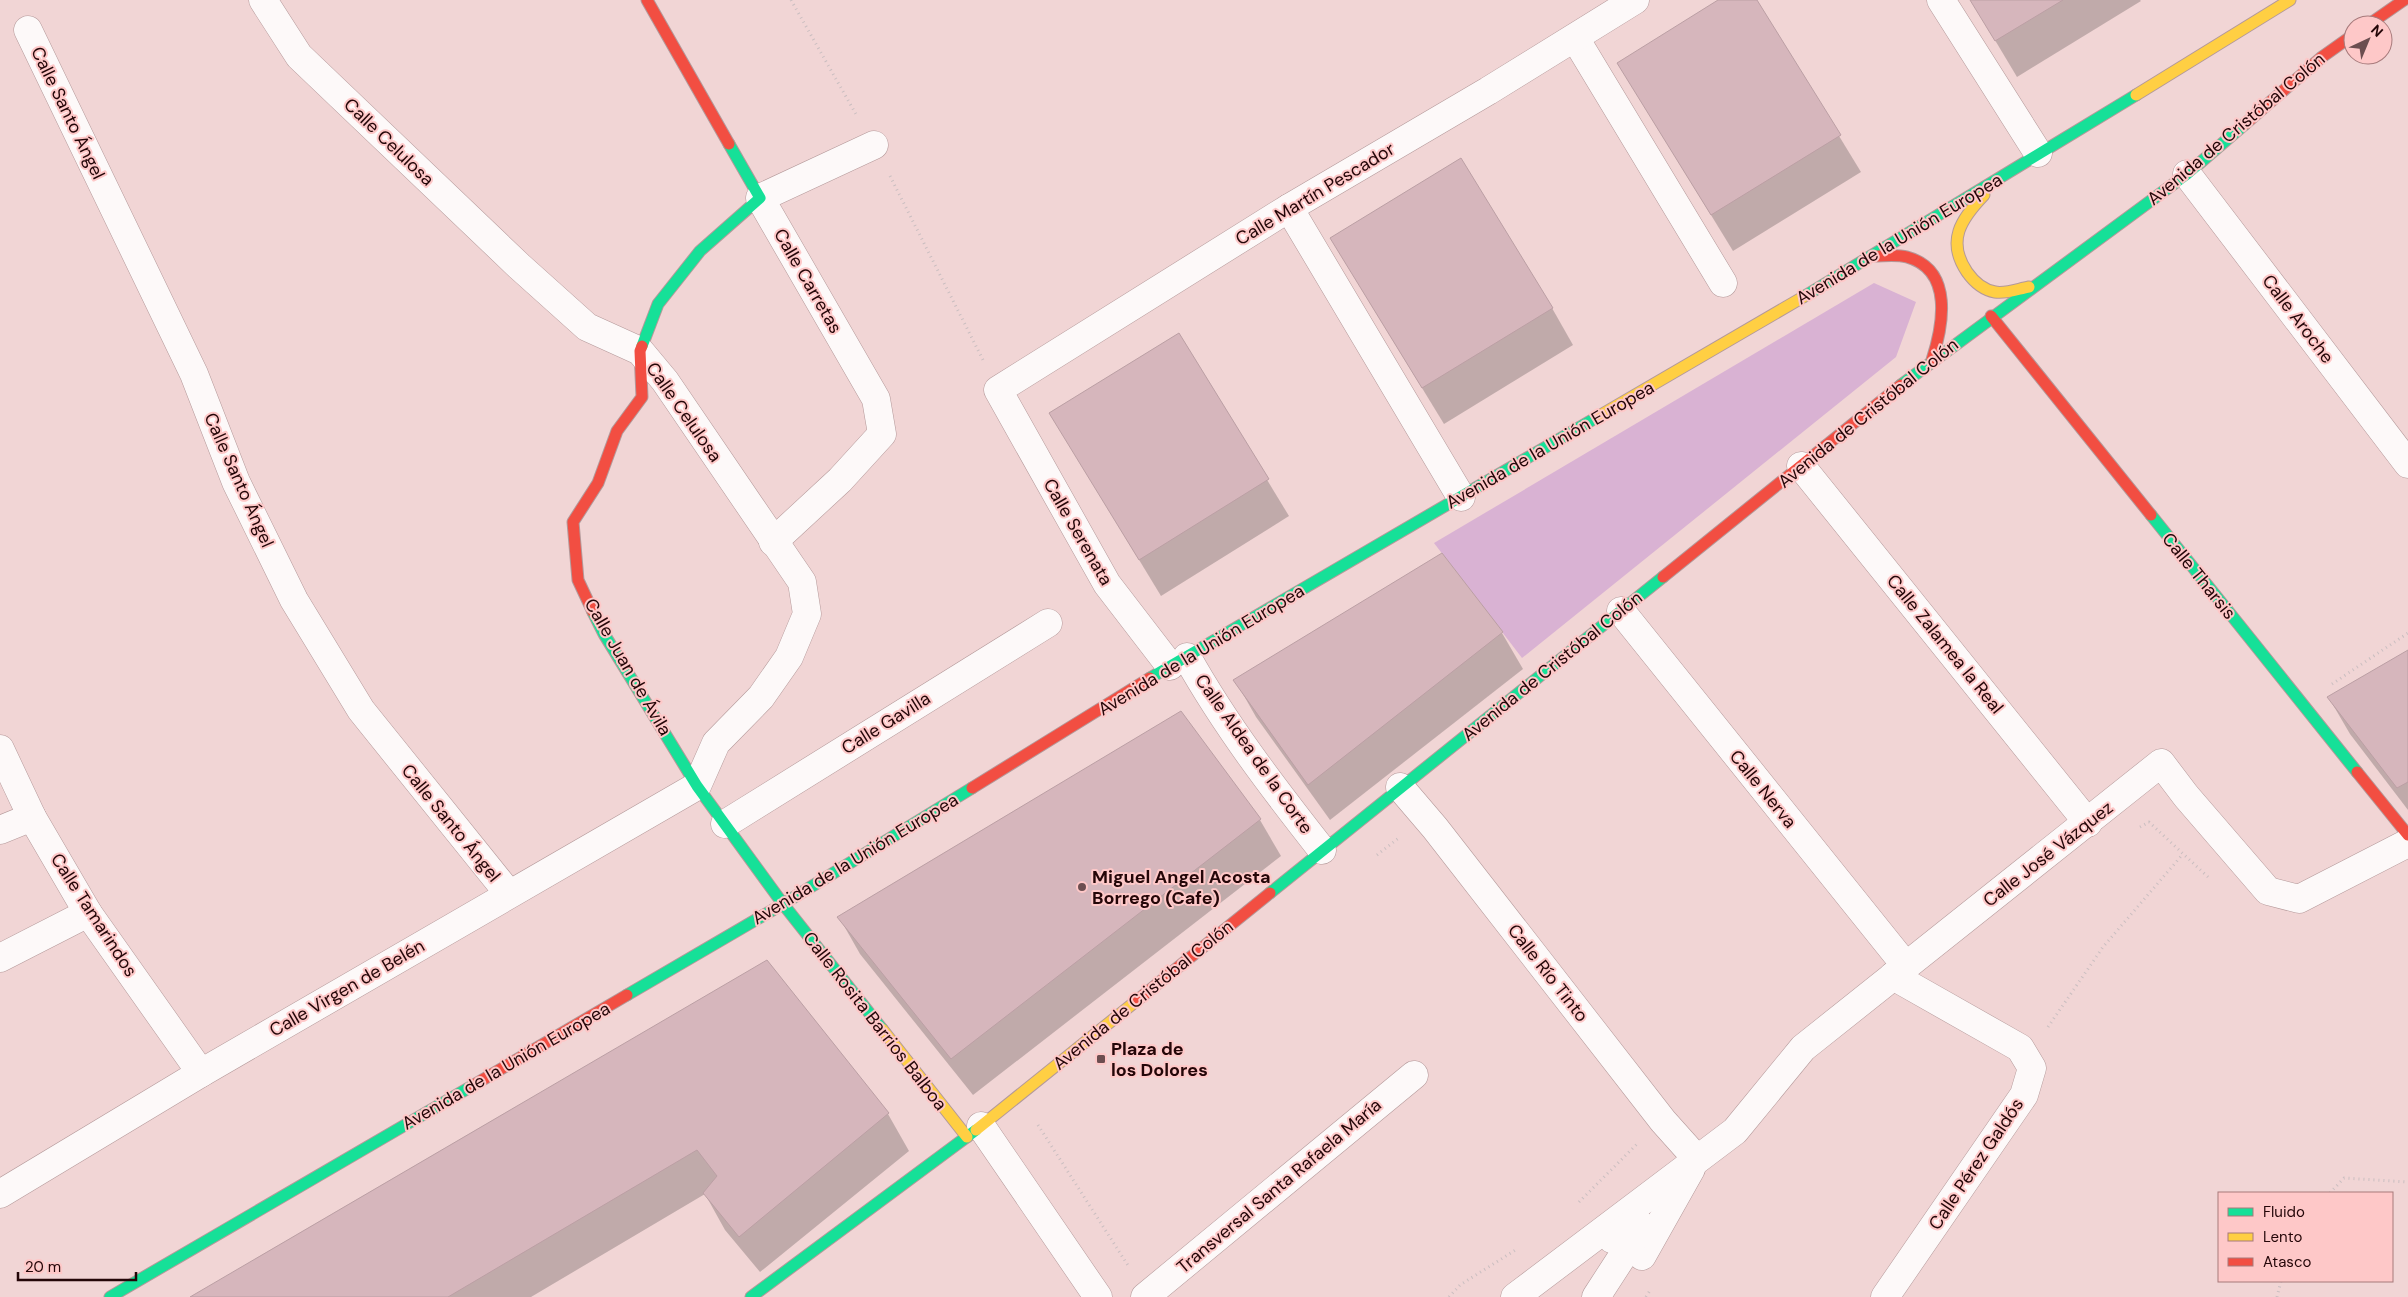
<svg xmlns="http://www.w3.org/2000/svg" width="2408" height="1297" font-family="'DM Sans',sans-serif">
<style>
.green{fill:#d9b2d3}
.shadow{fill:#0003}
.building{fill:#d6b6bc;stroke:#bb9fa4}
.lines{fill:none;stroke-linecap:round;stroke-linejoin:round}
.street-casing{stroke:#b4999a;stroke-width:29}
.fast-casing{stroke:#b4999a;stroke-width:13}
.slow-casing{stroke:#b4999a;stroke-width:13}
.jam-casing{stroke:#b4999a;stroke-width:13}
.path{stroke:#cabec0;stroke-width:3;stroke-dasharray:1 4;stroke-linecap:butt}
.street{stroke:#fdf9f9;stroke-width:28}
.fast{stroke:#16e098;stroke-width:11}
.slow{stroke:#ffcf43;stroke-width:11}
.jam{stroke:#f24e42;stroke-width:11}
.poi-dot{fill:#6c4e50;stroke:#fec8c8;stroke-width:2}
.labels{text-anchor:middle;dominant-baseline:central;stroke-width:4;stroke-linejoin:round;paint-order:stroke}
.street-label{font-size:18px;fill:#240608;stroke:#fec8c8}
.poi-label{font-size:18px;font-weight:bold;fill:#240608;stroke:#fec8c8;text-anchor:start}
</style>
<rect width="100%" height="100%" fill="#f1d5d5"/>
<polygon class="green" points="1874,283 1916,302 1896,357 1522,658 1434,543"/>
<g class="shadow">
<polygon points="1721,0 1756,0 1861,172 1733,251 1618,63"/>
<polygon points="1971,0 2140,0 2141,1 2017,77"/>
<polygon points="1353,275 1552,308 1573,345 1444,424"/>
<polygon points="1179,335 1289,516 1161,596 1050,413"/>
<polygon points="1502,633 1523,669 1330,820 1256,717 1235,680"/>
<polygon points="2408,651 2408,810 2350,734 2329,698"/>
<polygon points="1260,820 1281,856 973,1095 860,954 839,917"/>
<polygon points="767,961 888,1114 909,1151 760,1272 725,1230 705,1194 531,1297 192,1297"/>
</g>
<g class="building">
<polygon points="1718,0 1757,0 1841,135 1711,215 1617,63"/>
<polygon points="1970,0 2063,0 1995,41"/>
<polygon points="1461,158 1553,308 1422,388 1330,238"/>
<polygon points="1179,333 1269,479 1139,560 1049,413"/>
<polygon points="1442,553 1503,632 1308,785 1233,680"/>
<polygon points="2408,650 2408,782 2397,788 2327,697"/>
<polygon points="1181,711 1261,819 951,1059 837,917"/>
<polygon points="767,960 889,1113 739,1237 703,1193 717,1176 697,1150 448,1297 190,1297"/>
</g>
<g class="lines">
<g class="street-casing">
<g id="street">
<polyline points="1941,0 2038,153"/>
<polyline points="28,30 194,374 236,482 294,600 361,710 509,894"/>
<polyline points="1575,38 1723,283"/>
<polyline points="2187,174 2408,464"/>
<polyline points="1289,208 1461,497"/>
<polyline points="1801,466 2088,823"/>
<polyline points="773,542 840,480 882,434 876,399 760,198 874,145"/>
<polyline points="1621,611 1906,966"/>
<path d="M1187,657C1225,725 1274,789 1322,850"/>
<polyline points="1170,666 1107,584 998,390 1289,208 1488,91 1635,0"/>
<polyline points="0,749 32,817 88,913 201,1073"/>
<polyline points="1400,787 1435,828 1663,1121 1697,1159"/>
<polyline points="725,824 1048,623"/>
<polyline points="0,830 32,817"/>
<polyline points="0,958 88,913"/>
<polyline points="981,1126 1098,1297"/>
<polyline points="0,1194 201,1073 697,786 716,743 761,697 789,657 807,614 802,582 665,381 640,351 587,327 519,266 299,56 263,0"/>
<polyline points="1642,1256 1691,1169"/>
<polyline points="1145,1297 1414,1075"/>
<polyline points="1515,1297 1735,1131 1803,1048 2161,763 2186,796 2268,891 2299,899 2408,843"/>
<polyline points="1596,1297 1642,1226 1636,1221 1612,1239"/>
<polyline points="1885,1297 2024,1095 2032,1068 2020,1048 1893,976"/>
</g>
</g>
<g class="fast-casing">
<g id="fast">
<polyline points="1805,296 2136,95"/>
<polyline points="642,346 658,304 700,251 760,198 729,144"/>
<polyline points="1901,385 2187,174 2245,124"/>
<polyline points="2151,515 2357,772"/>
<polyline points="593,612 604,634 697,786 783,904 882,1029"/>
<polyline points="1150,678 1599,416"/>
<polyline points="1270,893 1663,577"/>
<polyline points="627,995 783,904 972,788"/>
<polyline points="110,1297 472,1086"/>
<polyline points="751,1297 976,1130"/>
</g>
</g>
<g class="slow-casing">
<g id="slow">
<polyline points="2136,95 2290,0"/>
<path d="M1984,195C1961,219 1946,241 1967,272C1974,282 1984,290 1995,292C2006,294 2018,289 2029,287"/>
<polyline points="1599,416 1805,296"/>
<polyline points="882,1029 967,1137"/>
<polyline points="976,1130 1135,1002"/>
</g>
</g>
<g class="jam-casing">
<g id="jam">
<polyline points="647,0 729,144"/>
<polyline points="2368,25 2404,0"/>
<polyline points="2245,124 2322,57 2353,35"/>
<path d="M1873,256C1885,256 1896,254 1907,257C1954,270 1943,326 1932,360"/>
<polyline points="1991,316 2151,515"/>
<polyline points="1663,577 1901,385"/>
<polyline points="593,612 578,580 573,522 598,483 617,431 642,397 640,351 642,346"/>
<polyline points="2357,772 2408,835"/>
<polyline points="972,788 1150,678"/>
<polyline points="1135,1002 1270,893"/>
<polyline points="472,1086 627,995"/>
</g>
</g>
<g class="path">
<polyline points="791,0 857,116"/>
<polyline points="890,176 983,360"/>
<polyline points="2332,684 2408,633"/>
<polyline points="2140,827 2149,822 2208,877"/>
<polyline points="1377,855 1400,837"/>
<polyline points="2048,1027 2103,947 2183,854"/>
<polyline points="1038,1125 1129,1267"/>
<polyline points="2330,1193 2344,1178 2408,1182"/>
<polyline points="1579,1202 1638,1143"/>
<polyline points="1449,1297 1460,1285 1517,1249"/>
<polyline points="1646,1297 1651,1289"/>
<polyline points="2277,1297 2281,1281"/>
</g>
<use href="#street" class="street"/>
<use href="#fast" class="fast"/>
<use href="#slow" class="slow"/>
<use href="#jam" class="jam"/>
</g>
<g class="poi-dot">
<circle cx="1082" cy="887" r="5"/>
<rect x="1096" y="1054" width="10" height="10" rx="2.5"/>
</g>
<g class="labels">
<g class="street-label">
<text transform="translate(68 113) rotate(64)">Calle Santo Ángel</text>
<text transform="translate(2236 129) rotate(-40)">Avenida de Cristóbal Colón</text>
<text transform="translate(389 142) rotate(44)">Calle Celulosa</text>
<text transform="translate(1315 194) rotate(-31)">Calle Martín Pescador</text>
<text transform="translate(1899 239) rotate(-31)">Avenida de la Unión Europea</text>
<text transform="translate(808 281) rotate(60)">Calle Carretas</text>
<text transform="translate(2298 319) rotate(53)">Calle Aroche</text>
<text transform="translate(684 412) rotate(55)">Calle Celulosa</text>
<text transform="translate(1868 413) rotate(-39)">Avenida de Cristóbal Colón</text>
<text transform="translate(1550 445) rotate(-30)">Avenida de la Unión Europea</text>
<text transform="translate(239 480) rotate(66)">Calle Santo Ángel</text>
<text transform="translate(1078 532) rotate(60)">Calle Serenata</text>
<text transform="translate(2199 576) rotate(51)">Calle Tharsis</text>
<text transform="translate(1945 644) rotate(51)">Calle Zalamea la Real</text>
<text transform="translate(1201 650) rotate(-31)">Avenida de la Unión Europea</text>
<text transform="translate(1552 666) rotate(-39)">Avenida de Cristóbal Colón</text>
<text transform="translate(628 667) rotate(60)">Calle Juan de Ávila</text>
<text transform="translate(886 723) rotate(-32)">Calle Gavilla</text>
<text transform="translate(1254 754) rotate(55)">Calle Aldea de la Corte</text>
<text transform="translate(1763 789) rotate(51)">Calle Nerva</text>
<text transform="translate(451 823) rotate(51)">Calle Santo Ángel</text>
<text transform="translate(2048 854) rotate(-38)">Calle José Vázquez</text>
<text transform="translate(855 859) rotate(-31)">Avenida de la Unión Europea</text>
<text transform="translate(94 915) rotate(57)">Calle Tamarindos</text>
<text transform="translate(1548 973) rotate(52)">Calle Río Tinto</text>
<text transform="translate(347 988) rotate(-30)">Calle Virgen de Belén</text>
<text transform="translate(1143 995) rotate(-39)">Avenida de Cristóbal Colón</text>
<text transform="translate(875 1021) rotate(52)">Calle Rosita Barrios Balboa</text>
<text transform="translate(506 1066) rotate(-30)">Avenida de la Unión Europea</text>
<text transform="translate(1976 1164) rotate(-56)">Calle Pérez Galdós</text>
<text transform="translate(1279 1186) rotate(-40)">Transversal Santa Rafaela María</text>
</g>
<g class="poi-label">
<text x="1092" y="877">Miguel Angel Acosta<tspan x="1092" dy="21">Borrego (Cafe)</tspan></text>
<text x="1111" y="1049">Plaza de<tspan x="1111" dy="21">los Dolores</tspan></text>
</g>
</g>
<rect x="2218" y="1192" width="175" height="90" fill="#fec8c8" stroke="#a77a7b"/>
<rect x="2228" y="1208" width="25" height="8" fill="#16e098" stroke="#a77a7b"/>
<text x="2263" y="1217" font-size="15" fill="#240608">Fluido</text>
<rect x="2228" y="1233" width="25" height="8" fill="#ffcf43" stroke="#a77a7b"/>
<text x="2263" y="1242" font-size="15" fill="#240608">Lento</text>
<rect x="2228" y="1258" width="25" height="8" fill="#f24e42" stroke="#a77a7b"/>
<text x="2263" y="1267" font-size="15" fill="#240608">Atasco</text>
<g transform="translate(2368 40) rotate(44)"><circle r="24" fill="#fec8c8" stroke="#a77a7b"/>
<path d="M0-4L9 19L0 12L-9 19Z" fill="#6c4e50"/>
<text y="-8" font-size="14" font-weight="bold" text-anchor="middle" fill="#240608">N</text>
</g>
<path d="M18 1272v8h118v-8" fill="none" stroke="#240608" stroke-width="2.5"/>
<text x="25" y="1272" font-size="15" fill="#240608" stroke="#fec8c8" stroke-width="4" paint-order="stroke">20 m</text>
</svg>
